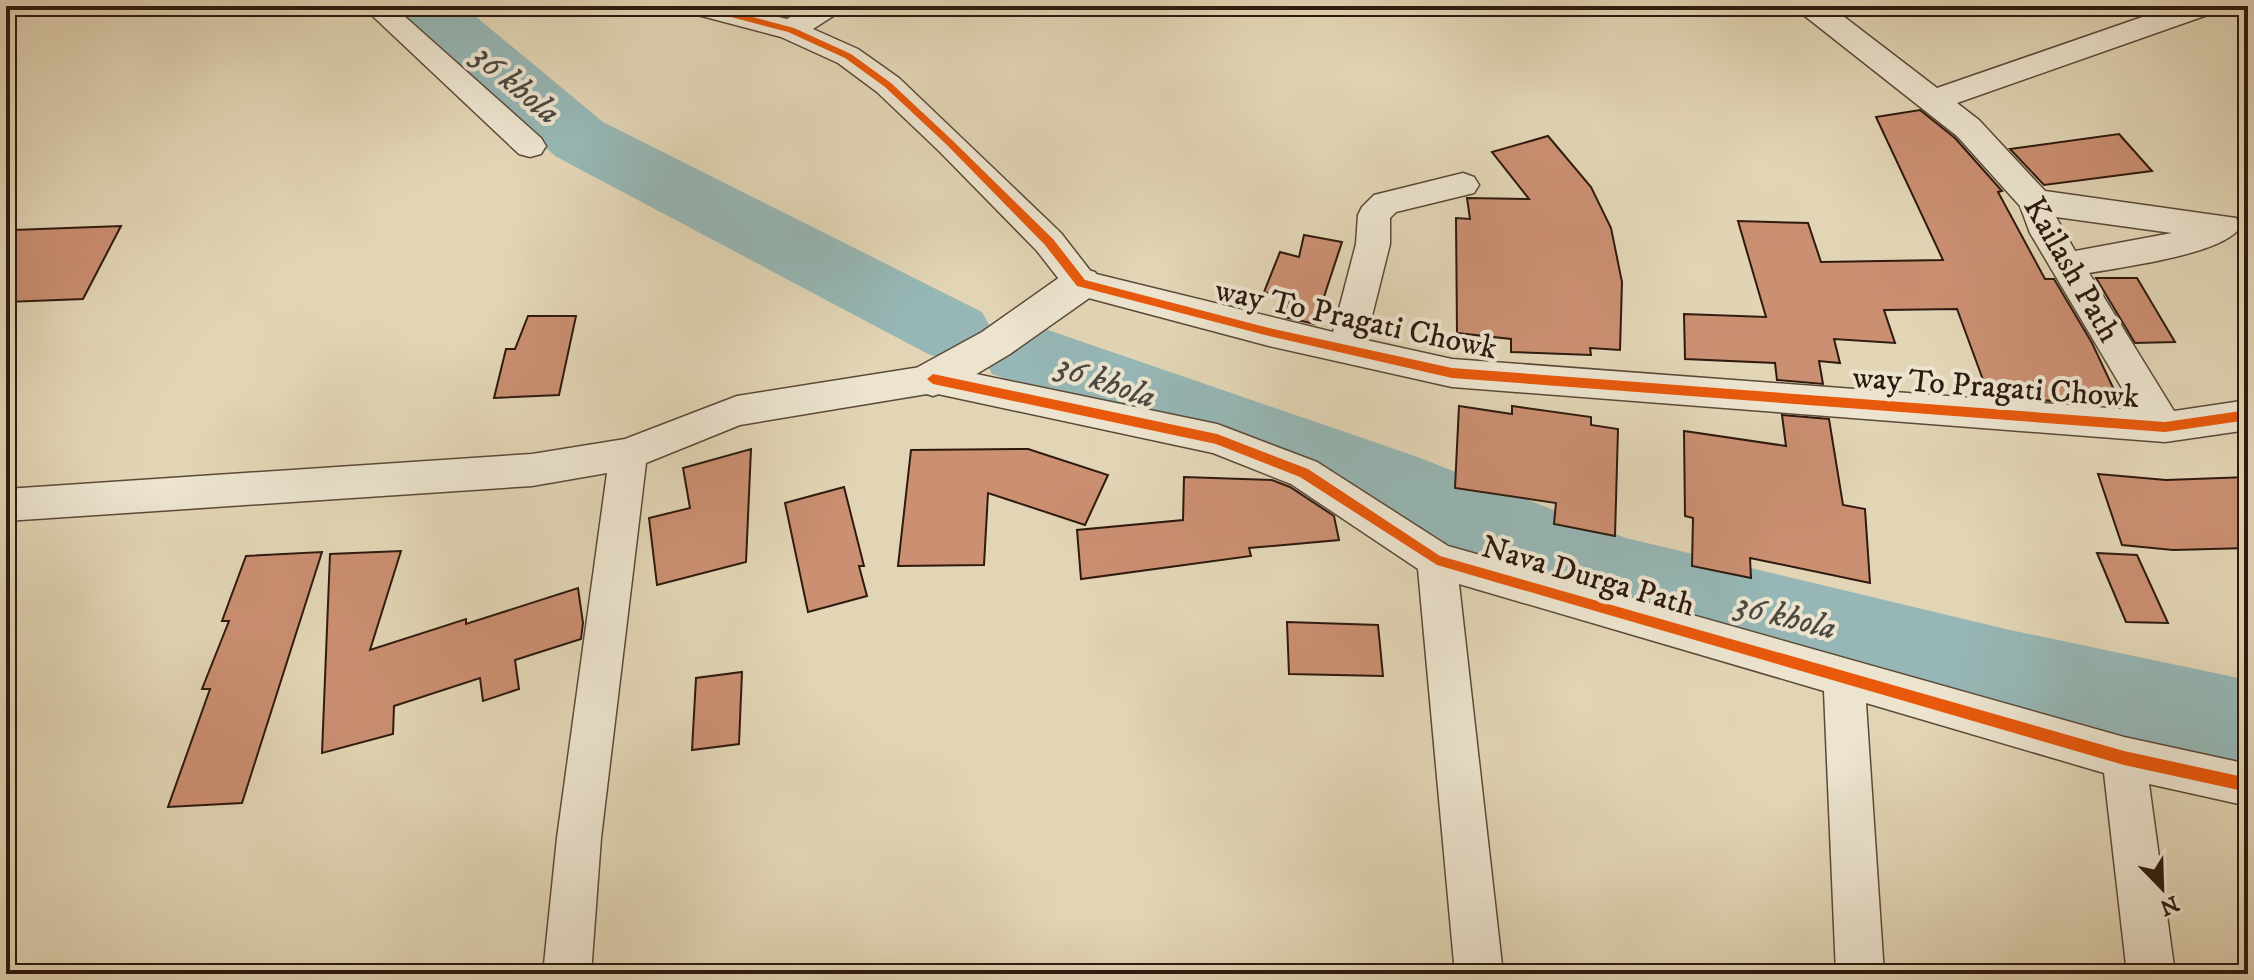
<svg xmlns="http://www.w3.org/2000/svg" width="2254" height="980" font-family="'IM FELL DW Pica',serif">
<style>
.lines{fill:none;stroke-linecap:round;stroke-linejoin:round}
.river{fill:#96b7b5;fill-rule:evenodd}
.building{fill:#cb8f72;stroke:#2e1a0f;stroke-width:2}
.minor-casing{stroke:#5b4938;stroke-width:3}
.tertiary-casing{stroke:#5b4938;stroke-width:3}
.minor{fill:#ece4cf;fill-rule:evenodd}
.tertiary{fill:#ece4cf;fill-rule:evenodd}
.cycleway-casing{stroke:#ece4cf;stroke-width:5}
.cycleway{fill:#e8590c;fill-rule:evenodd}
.labels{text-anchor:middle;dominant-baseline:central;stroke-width:8;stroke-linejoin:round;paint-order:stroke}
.street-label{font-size:32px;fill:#2e1a0f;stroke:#ece4cf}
.water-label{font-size:34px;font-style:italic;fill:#4d4941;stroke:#ece4cf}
</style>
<rect width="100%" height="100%" fill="#e2d5b5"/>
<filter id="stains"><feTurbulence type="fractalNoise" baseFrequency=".0025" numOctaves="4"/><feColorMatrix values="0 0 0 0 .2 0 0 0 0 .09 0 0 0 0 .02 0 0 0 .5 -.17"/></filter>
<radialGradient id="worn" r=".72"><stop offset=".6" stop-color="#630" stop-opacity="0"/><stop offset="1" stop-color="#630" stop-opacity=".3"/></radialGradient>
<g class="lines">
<polygon class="river" points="391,6 463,6 603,122 982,312 992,330 1020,321 1048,330 1412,455 1626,538 2010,630 2248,680 2248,770 2010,716 1622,615 1352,505 992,374 982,354 955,363 928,354 555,156 401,20"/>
</g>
<g class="building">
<polygon points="1920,110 1955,138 2002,191 1998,192 2045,279 2054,279 2092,343 2116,394 2086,394 2091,404 1989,396 1957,309 1884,310 1895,343 1834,339 1840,363 1819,361 1823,384 1777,380 1775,363 1685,359 1684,314 1766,317 1738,221 1808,223 1821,262 1943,260 1876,117"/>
<polygon points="2119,134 2152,171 2044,185 2010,149"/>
<polygon points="1548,136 1591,187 1611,228 1622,282 1620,350 1590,348 1591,355 1511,352 1511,339 1457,333 1456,218 1470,219 1467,198 1529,199 1492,152"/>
<polygon points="121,226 83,299 6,302 6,243 13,230"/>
<polygon points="1304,235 1342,242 1315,324 1284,317 1289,298 1264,292 1280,252 1299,257"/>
<polygon points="2096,278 2137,278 2175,342 2135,343"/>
<polygon points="528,316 576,316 559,395 494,398 506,349 515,349"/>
<polygon points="1459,406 1512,414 1512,406 1591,417 1591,425 1618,429 1615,536 1554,524 1556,503 1455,488"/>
<polygon points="1782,415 1829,419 1843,505 1865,509 1870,583 1750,558 1751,578 1692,566 1693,518 1685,516 1684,431 1786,446"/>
<polygon points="751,449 746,562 657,585 649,518 690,508 683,468"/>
<polygon points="1028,449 1108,475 1085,525 988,493 984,565 898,566 911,450"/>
<polygon points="2098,474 2166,480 2248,477 2248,548 2173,550 2122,545"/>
<polygon points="1184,477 1272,480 1290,487 1334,516 1339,540 1249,548 1251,556 1081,579 1077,530 1183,520"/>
<polygon points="844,487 864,566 859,566 867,596 808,612 785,503"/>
<polygon points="401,551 370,650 466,619 466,624 578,588 583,623 581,639 515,660 519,689 483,701 480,678 394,706 393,734 322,753 330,554"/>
<polygon points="322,552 242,803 168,807 210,689 202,689 229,621 222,621 246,556"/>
<polygon points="2097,553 2137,555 2168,623 2126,622"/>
<polygon points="1287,622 1378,625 1383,676 1289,674"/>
<polygon points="742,672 739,744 692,750 696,678"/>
</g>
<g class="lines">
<g class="minor-casing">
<g id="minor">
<polygon points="362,6 393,6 541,138 546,146 541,154 530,157 519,154"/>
<path d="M686,6H735L787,19L808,6H842L838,13L813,29L858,49L899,78L1061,233L1092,273L1333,332L1356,244L1358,215L1362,207L1374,195L1463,173L1474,177L1479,185L1474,193L1396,212L1390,218V244L1366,340L1452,359L2135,410L2030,233L2020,206L1957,136L1801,13L1797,6H1830L1937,88L2174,6H2217L2213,13L1957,103L1979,120L2045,191L2236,218L2240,227C2225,254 2122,267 2089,273L2174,411L2248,400V430L2165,442L1452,387L1269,346L1081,296L1069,292L1037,251L939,151L877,92L838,63L781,37L690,13ZM2056,217L2172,233L2075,251Z"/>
<polygon points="933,365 1217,424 1317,462 1448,546 2124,737 2248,764 2248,806 2149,784 2175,974 2127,974 2104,773 1866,703 1884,974 1836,974 1824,691 1459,584 1503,974 1455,974 1418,569 1291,484 1213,453 933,393 740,425 646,463 601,838 591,974 543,974 557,838 607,473 532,486 6,521 6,489 532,454 625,439 737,396"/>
</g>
</g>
<g class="tertiary-casing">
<polygon id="tertiary" points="1081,268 1095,272 1101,283 1095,294 1010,354 948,391 933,396 918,391 912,379 918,367 982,332 1067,272"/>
</g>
<use href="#minor" class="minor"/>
<use href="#tertiary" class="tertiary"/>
<g class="cycleway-casing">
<g id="cycleway">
<polygon points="695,6 711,6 794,28 851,54 891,83 953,141 1053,239 1085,280 1269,328 1452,368 2165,422 2248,410 2248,420 2165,432 1452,378 1269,336 1081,287 1077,286 1045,245 947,145 885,87 845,58 788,32 697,8"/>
<polygon points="933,374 1217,434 1308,469 1440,556 2124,751 2248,778 2248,792 2124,765 1437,565 1300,477 1216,444 933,384 927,379"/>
</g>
</g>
<use href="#cycleway" class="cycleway"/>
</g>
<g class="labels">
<g class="street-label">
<text transform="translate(2071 270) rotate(60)">Kailash Path</text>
<text transform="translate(1356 320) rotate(12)">way To Pragati Chowk</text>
<text transform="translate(1996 388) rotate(4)">way To Pragati Chowk</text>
<text transform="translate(1588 577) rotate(16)">Nava Durga Path</text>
</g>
<g class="water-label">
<text transform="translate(516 85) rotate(40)">36 khola</text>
<text transform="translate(1106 382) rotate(19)">36 khola</text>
<text transform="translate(1786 617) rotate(14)">36 khola</text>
</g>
</g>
<rect width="2254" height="980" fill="none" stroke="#e2d5b5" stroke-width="32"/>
<rect x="8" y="8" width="2238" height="964" fill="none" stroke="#2e1a0f" stroke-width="4"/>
<rect x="16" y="16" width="2222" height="948" fill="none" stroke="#2e1a0f" stroke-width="2"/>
<g transform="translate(2162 888) rotate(157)" stroke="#ece4cf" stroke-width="6" paint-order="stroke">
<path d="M0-6L14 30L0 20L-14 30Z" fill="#2e1a0f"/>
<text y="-12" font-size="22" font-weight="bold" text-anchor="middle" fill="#2e1a0f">N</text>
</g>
<rect width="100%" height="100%" filter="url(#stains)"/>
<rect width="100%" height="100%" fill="url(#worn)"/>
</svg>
